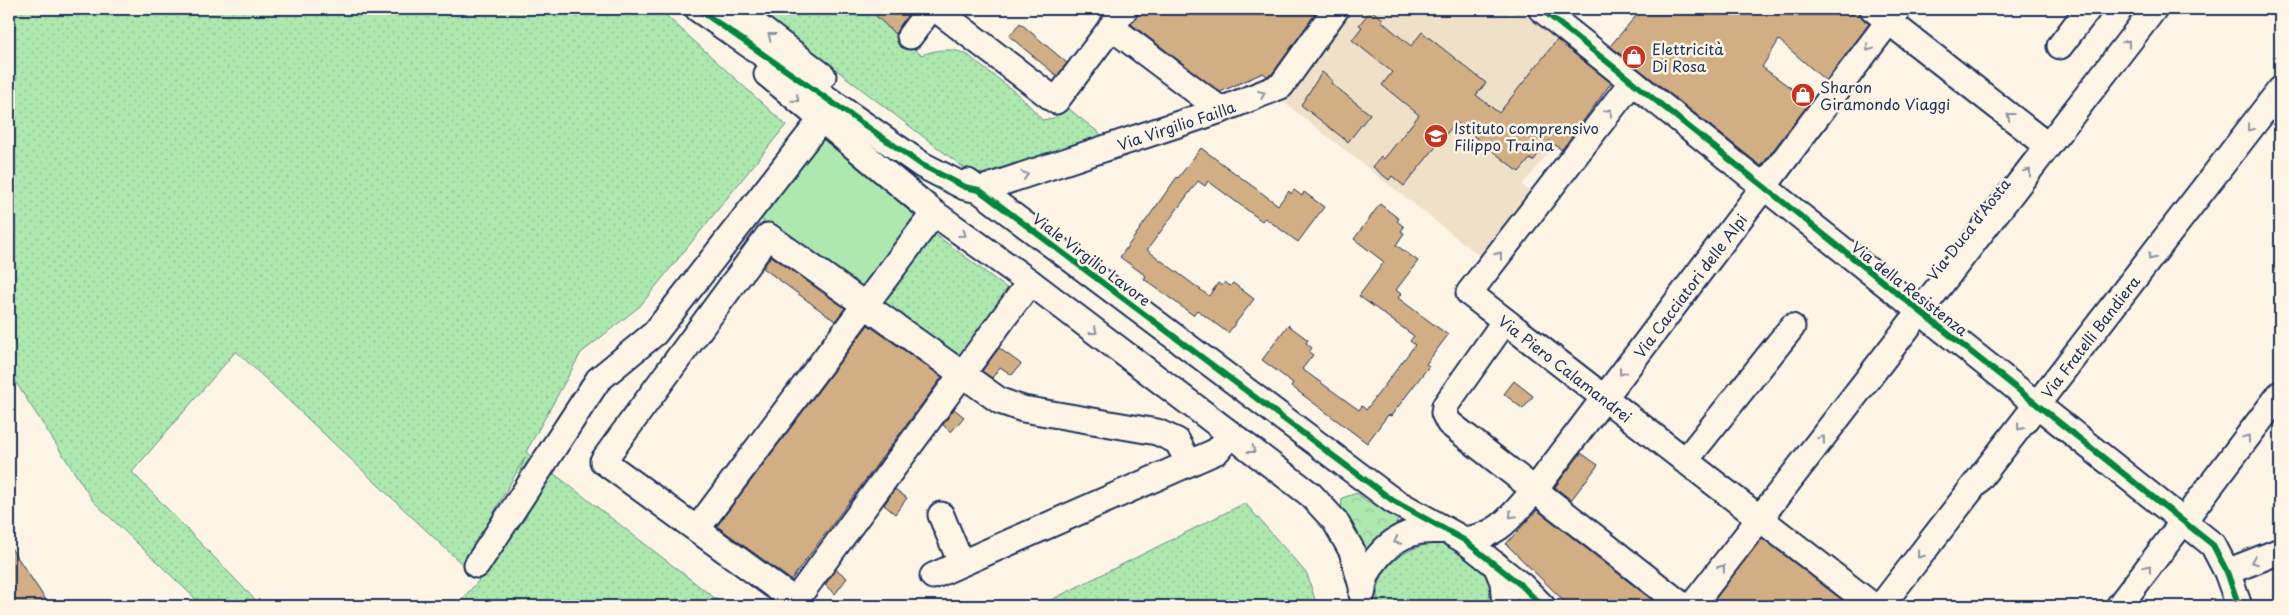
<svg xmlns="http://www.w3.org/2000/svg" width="2289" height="615" font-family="'Playpen Sans',sans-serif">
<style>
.built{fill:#efe0c8}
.grass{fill:url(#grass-dots);stroke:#648c86}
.forest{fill:url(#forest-crowns);stroke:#648c86}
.garden{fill:#ade8ae;stroke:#648c86}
.building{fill:#d1ae83;stroke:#1b2f5e}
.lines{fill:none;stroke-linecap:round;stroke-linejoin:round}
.minor-casing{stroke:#1b2f5e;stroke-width:29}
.minor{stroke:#fcf5e5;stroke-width:25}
.cycleway-casing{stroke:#fcf5e5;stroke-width:9}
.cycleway{stroke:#00873e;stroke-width:6}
.oneway{stroke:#8c92a2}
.labels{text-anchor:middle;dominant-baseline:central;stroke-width:5;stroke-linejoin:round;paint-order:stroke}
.poi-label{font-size:15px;fill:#1b2f5e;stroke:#fcf5e5;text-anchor:start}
.street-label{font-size:15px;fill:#1b2f5e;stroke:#fcf5e5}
</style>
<defs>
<pattern id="grass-dots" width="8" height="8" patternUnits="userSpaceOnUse" patternTransform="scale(1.25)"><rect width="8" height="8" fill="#ade8ae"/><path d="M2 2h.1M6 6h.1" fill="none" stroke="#94c798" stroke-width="1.8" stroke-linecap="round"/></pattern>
<pattern id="forest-crowns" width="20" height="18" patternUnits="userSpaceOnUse" patternTransform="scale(1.25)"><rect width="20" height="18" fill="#ade8ae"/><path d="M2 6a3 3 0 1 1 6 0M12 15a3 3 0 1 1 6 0" fill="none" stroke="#94c798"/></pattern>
</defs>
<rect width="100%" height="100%" fill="#fcf5e5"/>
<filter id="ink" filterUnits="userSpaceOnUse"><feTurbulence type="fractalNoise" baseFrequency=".02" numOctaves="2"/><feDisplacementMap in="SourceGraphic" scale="10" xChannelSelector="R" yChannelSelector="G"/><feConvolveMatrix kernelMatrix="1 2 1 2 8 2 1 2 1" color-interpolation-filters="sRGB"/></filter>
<g filter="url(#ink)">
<polygon class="built" points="1354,9 1501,9 1511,17 1517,9 1520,9 1557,39 1511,99 1555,145 1522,185 1529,191 1480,256 1285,103"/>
<g class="grass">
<polygon points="9,9 659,9 786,125 640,306 581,353 526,452 725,606 456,606 480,579 525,457 464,566 236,351 132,472 261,606 203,606 93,501 9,372"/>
<path d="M757,9H869L921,55C936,50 951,47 966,54C972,57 976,63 981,66C1006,85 1022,95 1042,120L1054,118L1065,106L1107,139L983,179L972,174Z"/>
<polygon points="932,232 1012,292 959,361 878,305"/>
<polygon points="1245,503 1307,574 1317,606 1039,606"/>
<path d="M1432,543L1450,545L1481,565L1491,581L1494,606H1377C1375,569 1398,551 1432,543Z"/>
</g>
<polygon class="forest" points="1357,493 1367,501 1402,515 1396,523 1396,529 1367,553 1363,553 1341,514 1342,498"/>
<polygon class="garden" points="818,139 828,140 919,215 861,292 758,217"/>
<g class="building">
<polygon points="869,9 912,9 895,34"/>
<polygon points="1141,9 1319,9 1272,74 1267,76 1263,73 1220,92 1131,24"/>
<polygon points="1642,9 1856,9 1869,24 1826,81 1779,40 1762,67 1810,102 1761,166 1610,46"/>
<polygon points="1371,10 1383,19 1381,21 1411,46 1422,32 1486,83 1476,95 1499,113 1557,40 1611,83 1562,150 1549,141 1533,161 1530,159 1519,172 1456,122 1404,186 1392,176 1389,180 1373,167 1381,156 1384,159 1419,115 1382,85 1392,72 1352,40 1362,27 1359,25"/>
<polygon points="1020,23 1067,63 1057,76 1009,36"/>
<polygon points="1322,72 1333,81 1331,83 1370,114 1348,142 1301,105"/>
<polygon points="1201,148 1278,205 1289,191 1291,194 1294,190 1302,196 1304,192 1324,207 1298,242 1265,218 1262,221 1208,181 1205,186 1198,181 1147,250 1209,296 1218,283 1222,286 1225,282 1230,286 1233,283 1254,299 1228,333 1197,310 1193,315 1144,279 1146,276 1120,257 1177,177 1178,178"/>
<polygon points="1380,204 1399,219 1397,221 1404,227 1401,231 1404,233 1396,245 1418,261 1396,290 1401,294 1398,298 1448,335 1426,364 1429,366 1391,416 1388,415 1367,443 1291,386 1293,383 1262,360 1288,325 1308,340 1306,343 1312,348 1309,352 1313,355 1302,369 1359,410 1362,406 1366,410 1415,345 1410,341 1414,336 1359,296 1384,262 1354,239"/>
<polygon points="771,256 845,308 835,321 763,268"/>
<polygon points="868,325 942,377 791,580 717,526"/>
<polygon points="999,348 1021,364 1012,375 1000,367 992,378 982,371"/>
<polygon points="1514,381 1533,396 1523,409 1504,394"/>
<polygon points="954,409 964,417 951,432 943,425"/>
<polygon points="1581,453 1598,465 1571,500 1555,487"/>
<polygon points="895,489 907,498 895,514 884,505"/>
<polygon points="1537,510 1660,606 1569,606 1506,544"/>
<polygon points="1762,538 1850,606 1710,606"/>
<polygon points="9,545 50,606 9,606"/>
<polygon points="836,569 847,578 835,594 825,585"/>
</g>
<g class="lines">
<g class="minor-casing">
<g id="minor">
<polyline points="698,9 922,165 965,187 979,190 1392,500 1464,540 1522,586 1542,606"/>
<polyline points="735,9 823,76"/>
<polyline points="936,9 1056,101 1125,9"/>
<polyline points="1541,9 2213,545 2227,572 2239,606"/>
<polyline points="1873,9 2048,146"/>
<polyline points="1111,27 1221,110"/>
<polyline points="910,36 930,9"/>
<polyline points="2060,46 2088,9"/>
<polyline points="767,74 934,213 1030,282 1311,495 1335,521 1352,551 1363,590"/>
<path id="s1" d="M1632,82L1469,293L1873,606"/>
<path id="s2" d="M968,182L979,190L1221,110L1281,86L1336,9"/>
<polyline points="1030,282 795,601 603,461 768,236 1000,401 1023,409 1157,432 1177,441 1189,463"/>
<polyline points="1505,321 1445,406 1444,413 1449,423 1683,606"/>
<polyline points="1685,461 1792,327"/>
<polyline points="941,515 961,563"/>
<polyline points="697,529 934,213"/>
<path id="s3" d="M1464,540C1501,535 1510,517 1534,491L1898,9"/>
<polyline points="477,565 598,380 655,333 821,120"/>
<polyline points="1496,565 1503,582 1505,606"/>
<polyline points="2227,572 2280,551"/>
<polyline points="933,576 1217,451 1231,434"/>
<path d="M1362,594C1364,566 1389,538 1416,532C1424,530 1435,531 1444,530"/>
<polyline points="1692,606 2154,9"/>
<path id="s4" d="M1881,606L2280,90"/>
<polyline points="2119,606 2280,394"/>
</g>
</g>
<use href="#minor" class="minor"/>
<g class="cycleway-casing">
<g id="cycleway">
<polyline points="698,9 922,165 965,187 979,190 1392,500 1464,540 1522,586 1542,606"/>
<polyline points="1541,9 2213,545 2227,572 2239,606"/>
</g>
</g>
<use href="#cycleway" class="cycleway"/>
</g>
<defs><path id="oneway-chevron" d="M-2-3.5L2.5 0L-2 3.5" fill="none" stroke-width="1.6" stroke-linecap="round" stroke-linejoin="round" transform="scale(1.25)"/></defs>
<g class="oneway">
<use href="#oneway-chevron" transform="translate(771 36) rotate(-142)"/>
<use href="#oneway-chevron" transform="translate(2127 43) rotate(-52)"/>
<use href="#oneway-chevron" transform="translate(1869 48) rotate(127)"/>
<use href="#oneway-chevron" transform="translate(1262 94) rotate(-22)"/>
<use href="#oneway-chevron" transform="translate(796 99) rotate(40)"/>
<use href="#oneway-chevron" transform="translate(1609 112) rotate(-52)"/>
<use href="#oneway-chevron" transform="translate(2010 116) rotate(-142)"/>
<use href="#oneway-chevron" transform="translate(2250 128) rotate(128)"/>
<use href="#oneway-chevron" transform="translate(2028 172) rotate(-52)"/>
<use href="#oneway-chevron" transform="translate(1025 175) rotate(-18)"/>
<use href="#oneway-chevron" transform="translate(963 234) rotate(36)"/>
<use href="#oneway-chevron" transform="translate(1499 255) rotate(-52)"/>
<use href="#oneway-chevron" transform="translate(2151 257) rotate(128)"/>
<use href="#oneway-chevron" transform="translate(1094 331) rotate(37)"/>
<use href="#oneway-chevron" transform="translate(1622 372) rotate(127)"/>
<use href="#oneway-chevron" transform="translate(2020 427) rotate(128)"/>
<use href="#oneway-chevron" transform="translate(2247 438) rotate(-53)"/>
<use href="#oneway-chevron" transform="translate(1822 439) rotate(-52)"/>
<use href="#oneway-chevron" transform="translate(1252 450) rotate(37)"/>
<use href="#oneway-chevron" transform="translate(1512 515) rotate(133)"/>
<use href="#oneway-chevron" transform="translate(1397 541) rotate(153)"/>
<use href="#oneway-chevron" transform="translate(1920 555) rotate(128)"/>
<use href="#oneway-chevron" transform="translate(2254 561) rotate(159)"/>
<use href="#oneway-chevron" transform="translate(1722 568) rotate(-52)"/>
<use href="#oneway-chevron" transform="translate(2148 568) rotate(-52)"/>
</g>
</g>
<defs>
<g id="shop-disc" transform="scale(1.25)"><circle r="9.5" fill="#c8321e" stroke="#fcf5e5"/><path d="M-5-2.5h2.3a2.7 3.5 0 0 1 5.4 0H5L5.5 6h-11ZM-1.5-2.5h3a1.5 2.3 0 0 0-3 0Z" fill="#fff"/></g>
<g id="school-disc" transform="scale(1.25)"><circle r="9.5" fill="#c8321e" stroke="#fcf5e5"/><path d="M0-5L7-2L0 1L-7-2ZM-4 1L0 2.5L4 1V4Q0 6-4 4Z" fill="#fff"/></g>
</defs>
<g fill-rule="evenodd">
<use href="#shop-disc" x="1634" y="57"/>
<use href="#shop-disc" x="1803" y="95"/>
<use href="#school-disc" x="1436" y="136"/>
</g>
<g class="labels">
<g class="poi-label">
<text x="1652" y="48">Elettricità<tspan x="1652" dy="17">Di Rosa</tspan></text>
<text x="1820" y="86">Sharon<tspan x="1820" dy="17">Giramondo Viaggi</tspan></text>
<text x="1454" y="127">Istituto comprensivo<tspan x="1454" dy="17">Filippo Traina</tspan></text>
</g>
<g class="street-label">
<text stroke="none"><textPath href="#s2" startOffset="221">Via Virgilio Failla</textPath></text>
<text transform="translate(1968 229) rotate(-52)">Via Duca d'Aosta</text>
<text transform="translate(1092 259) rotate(37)">Viale Virgilio Lavore</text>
<text stroke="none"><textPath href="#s3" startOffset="346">Via Cacciatori delle Alpi</textPath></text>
<text transform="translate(1910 288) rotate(38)">Via della Resistenza</text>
<text stroke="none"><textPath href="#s4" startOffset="341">Via Fratelli Bandiera</textPath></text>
<text stroke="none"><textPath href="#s1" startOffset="389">Via Piero Calamandrei</textPath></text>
</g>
</g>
<rect width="2289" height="615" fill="none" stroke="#fcf5e5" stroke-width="30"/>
<rect x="15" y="15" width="2259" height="585" fill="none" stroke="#1b2f5e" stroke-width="2" filter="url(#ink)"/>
</svg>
